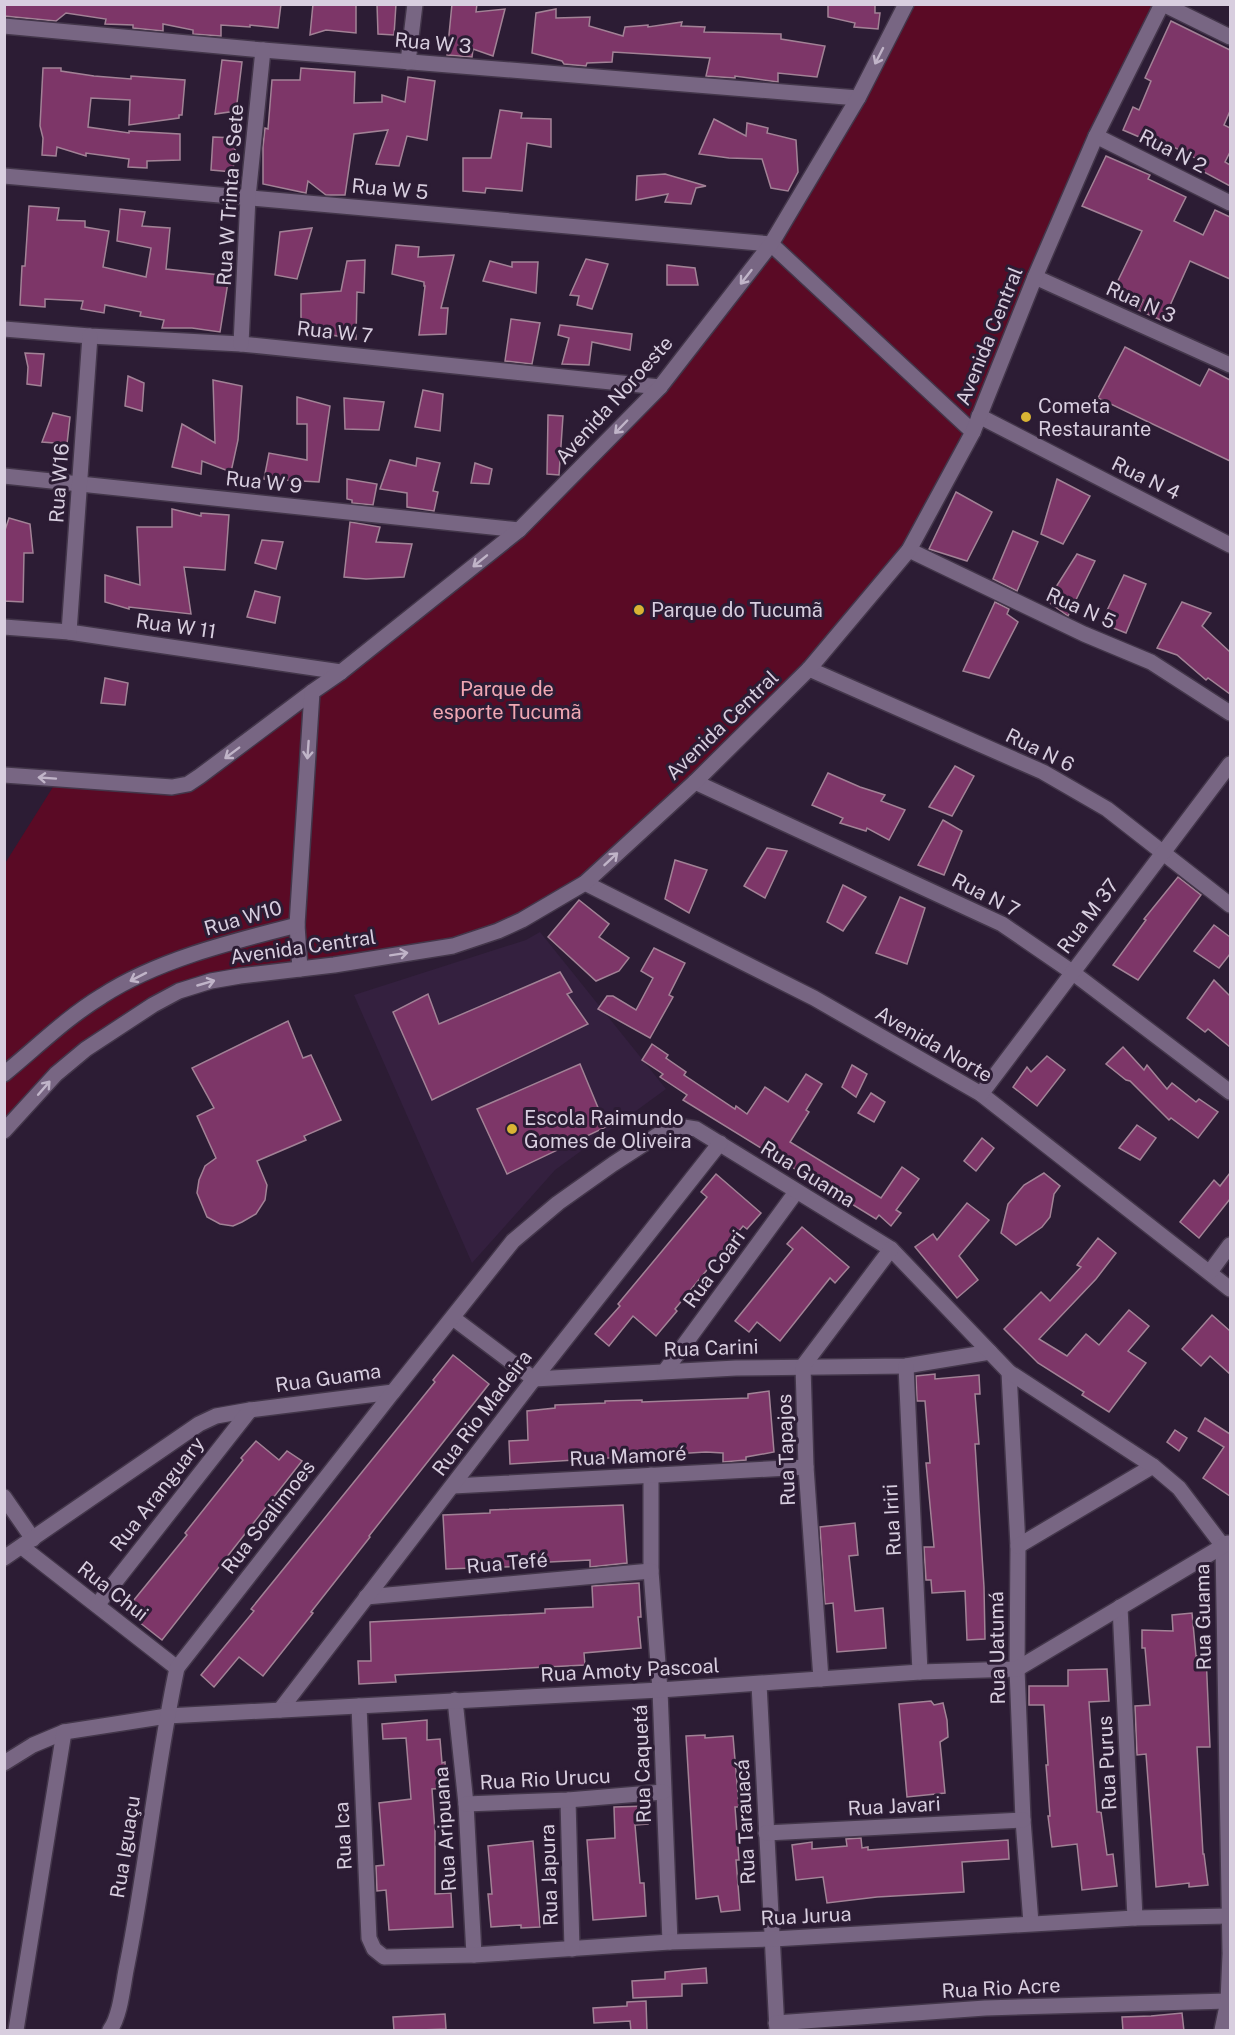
<svg xmlns="http://www.w3.org/2000/svg" width="1235" height="2035" font-family="'Public Sans',sans-serif">
<style>
.built{fill:#34203f}
.green{fill:#5a0a25}
.building{fill:#7d3668;stroke:#a28296;stroke-width:1.5}
.lines{fill:none;stroke-linecap:round;stroke-linejoin:round}
.minor-casing{stroke:#43364a;stroke-width:18}
.tertiary-casing{stroke:#43364a;stroke-width:18}
.minor{stroke:#786683;stroke-width:15}
.tertiary{stroke:#786683;stroke-width:15}
.oneway{stroke:#c0b4c8}
.poi-dot{fill:#d9b434;stroke:#2c1c34;stroke-width:2}
.labels{text-anchor:middle;dominant-baseline:central;stroke-width:6;stroke-linejoin:round;paint-order:stroke}
.street-label{font-size:20px;fill:#d8cedf;stroke:#2c1c34}
.poi-label{font-size:20px;fill:#d8cedf;stroke:#2c1c34;text-anchor:start}
.park-label{font-size:20px;fill:#f1a7b3;stroke:#2c1c34}
</style>
<rect width="100%" height="100%" fill="#2c1c34"/>
<polygon class="built" points="540,932 666,1089 555,1170 472,1263 354,995 526,940"/>
<polygon class="green" points="906,5 1162,5 973,432 909,550 809,669 585,883 453,946 195,986 54,1076 5,1140 4,865 53,787 65,780 188,784 519,530 660,387 771,244"/>
<g class="building">
<polygon points="4,4 281,4 278,28 250,25 250,27 221,25 221,36 193,34 193,30 163,24 163,31 133,28 133,25 105,24 106,19 66,13 56,21 4,16"/>
<polygon points="313,4 356,4 356,33 326,30 310,35"/>
<polygon points="377,4 396,4 394,35 378,34"/>
<polygon points="452,4 477,4 476,12 505,9 493,56 473,49 472,57 447,55"/>
<polygon points="828,4 875,4 875,13 880,13 878,29 854,27 855,23 828,17"/>
<polygon points="556,9 556,18 590,17 589,26 623,36 625,27 648,25 648,27 682,22 681,26 705,27 704,32 781,34 781,39 825,46 817,77 778,73 778,82 735,76 735,78 706,76 710,58 613,52 612,62 587,63 586,66 564,64 562,61 532,53 536,13"/>
<polygon points="1171,21 1230,50 1230,111 1224,125 1230,128 1230,152 1225,162 1230,165 1230,186 1202,171 1205,163 1160,140 1158,145 1123,130 1133,107 1139,110 1151,81 1145,78"/>
<polygon points="222,60 242,62 236,111 215,114"/>
<polygon points="43,68 61,68 61,71 94,76 131,79 131,76 185,80 182,115 179,115 179,118 129,125 130,100 91,98 88,127 129,133 129,131 180,134 180,160 147,161 147,168 128,167 129,159 86,153 86,156 57,147 56,156 42,155 43,138 40,126"/>
<polygon points="301,68 355,72 354,103 382,102 382,95 405,102 408,77 435,81 427,140 407,136 399,166 376,164 388,130 354,134 345,195 326,195 308,181 306,193 263,184 263,147 265,128 268,129 272,80 300,80"/>
<polygon points="500,110 522,113 521,118 551,119 551,147 527,143 522,191 486,188 485,193 463,191 463,158 491,158"/>
<polygon points="714,119 746,136 747,123 768,128 767,133 796,140 798,172 788,191 771,188 762,159 729,158 699,154"/>
<polygon points="213,137 236,138 233,172 211,170"/>
<polygon points="1106,156 1150,175 1148,179 1186,197 1174,221 1203,235 1215,210 1230,217 1230,279 1190,261 1163,321 1138,310 1143,300 1115,287 1142,231 1082,206"/>
<polygon points="665,174 696,183 706,186 696,188 691,204 665,202 668,194 636,200 637,176"/>
<polygon points="29,206 59,208 57,220 85,221 85,227 109,231 103,267 146,277 151,248 117,241 120,209 145,212 142,226 170,228 166,269 229,276 220,332 192,328 162,328 164,320 140,316 141,312 105,305 104,313 81,309 83,301 45,299 45,307 20,305 22,266 25,266"/>
<polygon points="312,228 297,279 275,275 280,232"/>
<polygon points="396,245 419,247 418,257 454,255 441,308 448,308 446,334 419,335 425,286 424,286 424,282 392,274"/>
<polygon points="586,259 608,264 592,309 577,305 579,296 570,295"/>
<polygon points="365,260 364,293 357,292 356,339 301,330 301,294 341,291 347,261"/>
<polygon points="490,261 512,267 512,262 538,262 536,293 483,281"/>
<polygon points="667,265 695,268 698,285 667,285"/>
<polygon points="511,319 540,323 532,364 505,361"/>
<polygon points="560,325 632,334 630,350 592,342 589,365 562,364 569,338 558,335"/>
<polygon points="1125,347 1200,386 1209,369 1230,380 1230,461 1098,398"/>
<polygon points="25,353 44,354 41,386 27,384 28,367"/>
<polygon points="128,376 144,383 142,411 125,406"/>
<polygon points="213,380 242,386 238,440 231,472 202,461 201,474 172,467 182,424 215,443"/>
<polygon points="423,390 443,394 440,431 415,427"/>
<polygon points="297,397 330,406 319,482 264,479 269,453 307,460 307,424 297,424"/>
<polygon points="344,398 384,402 379,430 345,429"/>
<polygon points="53,413 70,417 67,444 42,442"/>
<polygon points="548,415 563,416 559,475 547,474"/>
<polygon points="417,458 440,463 433,491 438,492 434,511 407,507 407,493 380,489 390,460 416,466"/>
<polygon points="475,463 492,469 489,484 471,483"/>
<polygon points="347,479 377,484 373,505 352,503 352,500 347,499"/>
<polygon points="1057,479 1090,496 1063,544 1041,534"/>
<polygon points="956,492 992,512 967,561 929,549"/>
<polygon points="172,509 201,516 201,513 229,515 225,570 184,567 191,614 129,607 129,609 105,602 105,575 140,585 137,527 172,527"/>
<polygon points="9,518 30,524 33,553 24,553 23,602 4,601 4,533"/>
<polygon points="350,522 380,527 376,542 412,544 404,577 366,579 344,577"/>
<polygon points="1013,531 1038,542 1017,591 993,579"/>
<polygon points="262,540 283,542 276,569 255,563"/>
<polygon points="1077,554 1095,561 1068,616 1047,601"/>
<polygon points="1124,575 1146,584 1126,633 1101,623"/>
<polygon points="255,591 280,597 275,623 247,617"/>
<polygon points="995,602 1009,609 1007,614 1018,622 989,678 963,671"/>
<polygon points="1182,602 1211,613 1202,626 1230,652 1230,694 1208,678 1206,680 1177,655 1157,648"/>
<polygon points="105,678 128,683 125,705 101,703"/>
<polygon points="955,766 974,776 952,816 929,807"/>
<polygon points="828,773 860,787 885,795 881,801 905,810 889,840 867,828 866,831 840,823 843,818 812,805"/>
<polygon points="943,820 962,831 944,875 918,865"/>
<polygon points="767,848 787,851 765,898 744,886"/>
<polygon points="675,860 707,870 689,913 665,899"/>
<polygon points="1178,877 1201,895 1138,980 1113,965 1146,920 1144,919"/>
<polygon points="843,885 866,897 843,931 827,922"/>
<polygon points="900,897 925,908 907,964 876,953"/>
<polygon points="579,900 609,924 599,937 629,958 619,971 596,981 548,937"/>
<polygon points="1214,925 1230,937 1230,954 1219,968 1194,951"/>
<polygon points="654,948 685,963 669,995 673,997 650,1038 598,1009 607,996 613,996 636,1010 653,978 641,971"/>
<polygon points="560,972 572,992 567,994 588,1024 432,1100 393,1012 428,994 439,1024"/>
<polygon points="1214,980 1230,996 1230,1047 1208,1029 1205,1032 1187,1018"/>
<polygon points="288,1021 303,1058 311,1055 341,1120 304,1136 306,1140 257,1161 267,1185 265,1200 256,1214 242,1222 233,1226 220,1224 207,1217 197,1193 199,1180 205,1166 216,1158 197,1116 214,1108 192,1068"/>
<polygon points="652,1044 668,1055 666,1058 686,1072 684,1075 735,1109 736,1106 747,1114 765,1087 788,1102 806,1074 822,1084 806,1110 809,1112 790,1142 881,1198 902,1167 919,1179 896,1210 901,1213 891,1226 879,1215 876,1219 683,1100 687,1095 660,1077 663,1074 642,1060"/>
<polygon points="1123,1047 1144,1070 1147,1065 1167,1089 1172,1083 1196,1102 1199,1099 1218,1112 1198,1138 1171,1118 1169,1120 1130,1081 1126,1080 1106,1064"/>
<polygon points="1047,1056 1065,1070 1037,1106 1013,1087 1027,1067 1031,1072"/>
<polygon points="580,1064 606,1127 507,1174 477,1109"/>
<polygon points="852,1065 867,1074 856,1097 842,1087"/>
<polygon points="871,1093 885,1102 874,1122 858,1113"/>
<polygon points="1137,1125 1156,1138 1140,1160 1119,1148"/>
<polygon points="982,1138 994,1148 976,1171 964,1161"/>
<polygon points="1044,1173 1060,1186 1054,1194 1050,1217 1042,1227 1016,1245 1001,1233 1008,1204 1024,1185"/>
<polygon points="1230,1173 1230,1199 1199,1238 1180,1222 1214,1180 1220,1186"/>
<polygon points="716,1174 761,1213 747,1229 743,1226 675,1309 677,1311 656,1336 633,1316 609,1346 595,1334 620,1306 618,1304 707,1197 701,1192"/>
<polygon points="967,1203 989,1220 959,1256 978,1280 957,1298 915,1247 933,1234 937,1240"/>
<polygon points="802,1227 849,1267 835,1283 830,1278 780,1341 757,1322 749,1332 735,1321 793,1249 787,1244"/>
<polygon points="1098,1238 1116,1253 1096,1279 1039,1339 1067,1356 1086,1334 1099,1345 1129,1310 1149,1326 1128,1351 1146,1363 1109,1412 1082,1395 1084,1392 1038,1363 1004,1329 1041,1292 1050,1301 1081,1267 1077,1265"/>
<polygon points="1212,1315 1230,1331 1230,1374 1210,1356 1201,1366 1182,1349"/>
<polygon points="453,1355 489,1384 369,1536 370,1537 311,1612 313,1613 263,1676 239,1657 214,1687 201,1675 254,1611 251,1609 435,1382 433,1380"/>
<polygon points="935,1374 935,1379 979,1375 980,1394 975,1394 979,1444 975,1444 984,1587 985,1639 967,1640 965,1591 932,1593 931,1580 926,1580 924,1547 934,1547 926,1463 930,1463 925,1401 917,1401 916,1376"/>
<polygon points="769,1391 774,1452 746,1457 746,1460 723,1462 723,1453 706,1452 510,1464 509,1441 528,1440 527,1411 555,1408 555,1405 605,1403 605,1401 642,1400 642,1402 748,1398 748,1394"/>
<polygon points="1205,1418 1230,1434 1230,1496 1203,1478 1224,1447 1198,1431"/>
<polygon points="1175,1430 1187,1438 1179,1451 1167,1442"/>
<polygon points="256,1441 279,1460 287,1451 302,1461 162,1640 125,1611 187,1535 185,1533 243,1460 241,1458"/>
<polygon points="623,1505 627,1563 590,1567 590,1560 529,1563 529,1566 446,1569 443,1515 490,1513 490,1510"/>
<polygon points="855,1523 858,1555 849,1556 855,1611 883,1608 886,1648 837,1652 833,1603 825,1604 820,1527"/>
<polygon points="639,1583 641,1617 638,1617 641,1648 584,1653 585,1665 395,1675 396,1682 359,1684 358,1661 371,1661 370,1622 545,1613 545,1609 593,1607 592,1586"/>
<polygon points="1192,1613 1196,1656 1206,1655 1210,1747 1197,1747 1203,1854 1204,1854 1208,1885 1189,1887 1189,1883 1156,1887 1146,1754 1137,1755 1135,1706 1150,1705 1145,1648 1142,1648 1142,1630 1173,1631 1172,1615"/>
<polygon points="1107,1669 1109,1701 1089,1702 1097,1812 1101,1812 1107,1855 1113,1854 1117,1886 1082,1890 1077,1844 1052,1847 1048,1816 1050,1816 1046,1765 1048,1765 1044,1705 1029,1705 1029,1686 1068,1686 1068,1670"/>
<polygon points="931,1701 934,1705 943,1703 947,1720 948,1737 940,1742 945,1793 907,1797 899,1704"/>
<polygon points="427,1720 427,1740 440,1739 442,1763 445,1762 447,1788 432,1789 435,1831 435,1894 451,1893 453,1927 389,1930 386,1890 377,1891 376,1866 384,1865 379,1803 411,1799 406,1738 383,1739 382,1724"/>
<polygon points="705,1735 705,1738 733,1736 739,1807 735,1807 739,1860 736,1860 740,1910 721,1912 718,1896 696,1899 686,1736"/>
<polygon points="647,1806 648,1824 635,1825 640,1883 644,1883 646,1916 593,1920 587,1840 615,1838 614,1807"/>
<polygon points="861,1838 862,1848 868,1847 868,1850 1008,1840 1009,1859 962,1862 964,1892 877,1897 827,1903 823,1877 796,1880 792,1845 812,1842 812,1849 847,1846 846,1839"/>
<polygon points="533,1841 540,1927 521,1928 521,1925 491,1927 488,1894 492,1894 488,1846"/>
<polygon points="706,1968 707,1983 682,1984 682,1996 633,1998 632,1981 665,1979 665,1972"/>
<polygon points="646,2001 647,2031 631,2031 630,2021 594,2023 593,2008 627,2006 627,2002"/>
<polygon points="1182,2013 1184,2031 1123,2031 1122,2017 1151,2016"/>
<polygon points="445,2014 446,2029 394,2031 393,2017"/>
</g>
<g class="lines">
<g class="minor-casing">
<g id="minor">
<polyline points="1163,4 1230,37"/>
<polyline points="4,26 263,50 858,98"/>
<polyline points="408,62 415,4"/>
<polyline points="1096,136 1230,203"/>
<polyline points="4,176 771,244 973,432"/>
<polyline points="1035,277 1230,365"/>
<polyline points="4,329 90,336 241,344 660,387"/>
<polyline points="241,344 248,197 263,50"/>
<polyline points="979,416 1230,545"/>
<polyline points="4,476 519,530"/>
<polyline points="909,550 1084,634 1151,662 1230,713"/>
<polyline points="4,627 69,632 341,672"/>
<polyline points="69,632 90,336"/>
<polyline points="809,669 1043,772 1107,809 1230,905"/>
<polyline points="4,775 172,787 188,784 200,776 312,692"/>
<polyline points="695,782 1002,924 1072,972 1230,1092"/>
<polyline points="585,883 814,998 981,1094 1230,1289"/>
<polyline points="297,925 300,969"/>
<polyline points="981,1094 1230,764"/>
<polyline points="1210,1272 1230,1245"/>
<polyline points="453,1318 534,1379 736,1368 906,1366 990,1352"/>
<polyline points="906,1366 920,1672"/>
<polyline points="665,1371 796,1192"/>
<polyline points="1009,1372 1018,1546 1017,1669 1023,1820 1031,1923"/>
<polyline points="651,1475 651,1571 660,1690 670,1942"/>
<polyline points="453,1486 806,1467"/>
<polyline points="4,1497 33,1539"/>
<polyline points="1018,1546 1153,1466"/>
<polyline points="22,1547 177,1668"/>
<polyline points="4,1558 199,1424 216,1416 250,1410 393,1392 513,1241 558,1203 613,1164 667,1129 677,1126 696,1129 891,1249 1009,1372 1153,1466 1179,1488 1223,1546 1230,1952"/>
<polyline points="366,1597 651,1571"/>
<polyline points="97,1605 250,1410"/>
<polyline points="1120,1607 1135,1918"/>
<polyline points="821,1679 806,1467 803,1366 891,1249"/>
<polyline points="759,1684 777,2030"/>
<polyline points="455,1700 466,1804 474,1955"/>
<polyline points="359,1706 369,1938 374,1949 384,1957 474,1955 670,1942 773,1939 1135,1918 1229,1916"/>
<polyline points="280,1710 534,1379 720,1143"/>
<polyline points="4,1763 33,1745 64,1732 167,1716 660,1690 920,1672 1017,1669 1228,1543"/>
<polyline points="568,1800 572,1949"/>
<polyline points="466,1804 568,1800 663,1792"/>
<polyline points="766,1833 1023,1820"/>
<polyline points="776,2023 985,2008 1228,2001"/>
<polyline points="16,2030 64,1732"/>
<path d="M110,2030C121,2015 123,1983 127,1965C147,1866 156,1766 177,1668L393,1392"/>
<polyline points="1222,2030 1228,2001 1230,1955"/>
</g>
</g>
<g class="tertiary-casing">
<g id="tertiary">
<path d="M4,1074C37,1047 66,1018 102,996C157,960 234,941 297,925L312,692L341,672L519,530L660,387L771,244L858,98L906,4"/>
<polyline points="4,1131 56,1074 86,1049 153,1005 179,991 211,981 240,976 334,965 453,946 498,931 522,920 585,883 695,782 809,669 909,550 973,432 1035,277 1096,136 1162,4"/>
</g>
</g>
<use href="#minor" class="minor"/>
<use href="#tertiary" class="tertiary"/>
</g>
<defs><path id="oneway-shaft" d="M-6 0H5M1.5-3L5.5 0L1.5 3" fill="none" stroke-width="1.6" stroke-linecap="round" stroke-linejoin="round" transform="scale(1.5)"/></defs>
<g class="oneway">
<use href="#oneway-shaft" transform="translate(879 56) rotate(117)"/>
<use href="#oneway-shaft" transform="translate(746 277) rotate(128)"/>
<use href="#oneway-shaft" transform="translate(621 427) rotate(134)"/>
<use href="#oneway-shaft" transform="translate(480 561) rotate(141)"/>
<use href="#oneway-shaft" transform="translate(308 750) rotate(94)"/>
<use href="#oneway-shaft" transform="translate(232 753) rotate(143)"/>
<use href="#oneway-shaft" transform="translate(47 778) rotate(-176)"/>
<use href="#oneway-shaft" transform="translate(611 859) rotate(-43)"/>
<use href="#oneway-shaft" transform="translate(399 954) rotate(-9)"/>
<use href="#oneway-shaft" transform="translate(138 977) rotate(153)"/>
<use href="#oneway-shaft" transform="translate(206 983) rotate(-16)"/>
<use href="#oneway-shaft" transform="translate(44 1088) rotate(-49)"/>
</g>
<g class="poi-dot">
<circle cx="1026" cy="417" r="6"/>
<circle cx="639" cy="610" r="6"/>
<circle cx="512" cy="1129" r="6"/>
</g>
<g class="labels">
<g class="street-label">
<text transform="translate(433 43) rotate(5)">Rua W 3</text>
<text transform="translate(1173 151) rotate(27)">Rua N 2</text>
<text transform="translate(390 189) rotate(5)">Rua W 5</text>
<text transform="translate(230 195) rotate(-86)">Rua W Trinta e Sete</text>
<text transform="translate(1141 302) rotate(24)">Rua N 3</text>
<text transform="translate(335 332) rotate(6)">Rua W 7</text>
<text transform="translate(989 336) rotate(-68)">Avenida Central</text>
<text transform="translate(614 400) rotate(-48)">Avenida Noroeste</text>
<text transform="translate(1146 478) rotate(26)">Rua N 4</text>
<text transform="translate(264 482) rotate(6)">Rua W 9</text>
<text transform="translate(59 483) rotate(-86)">Rua W16</text>
<text transform="translate(1081 608) rotate(24)">Rua N 5</text>
<text transform="translate(176 626) rotate(8)">Rua W 11</text>
<text transform="translate(722 725) rotate(-44)">Avenida Central</text>
<text transform="translate(1040 750) rotate(26)">Rua N 6</text>
<text transform="translate(986 895) rotate(27)">Rua N 7</text>
<text transform="translate(1088 916) rotate(-53)">Rua M 37</text>
<text transform="translate(243 918) rotate(-16)">Rua W10</text>
<text transform="translate(303 947) rotate(-8)">Avenida Central</text>
<text transform="translate(934 1044) rotate(30)">Avenida Norte</text>
<text transform="translate(808 1174) rotate(32)">Rua Guama</text>
<text transform="translate(714 1269) rotate(-54)">Rua Coari</text>
<text transform="translate(711 1348) rotate(-2)">Rua Carini</text>
<text transform="translate(328 1378) rotate(-8)">Rua Guama</text>
<text transform="translate(482 1413) rotate(-53)">Rua Rio Madeira</text>
<text transform="translate(786 1450) rotate(-92)">Rua Tapajos</text>
<text transform="translate(628 1456) rotate(-3)">Rua Mamoré</text>
<text transform="translate(157 1494) rotate(-52)">Rua Aranguary</text>
<text transform="translate(268 1517) rotate(-52)">Rua Soalimoes</text>
<text transform="translate(892 1520) rotate(-93)">Rua Iriri</text>
<text transform="translate(507 1563) rotate(-5)">Rua Tefé</text>
<text transform="translate(113 1591) rotate(38)">Rua Chui</text>
<text transform="translate(1203 1617) rotate(-91)">Rua Guama</text>
<text transform="translate(997 1648) rotate(-91)">Rua Uatumá</text>
<text transform="translate(630 1670) rotate(-3)">Rua Amoty Pascoal</text>
<text transform="translate(1107 1763) rotate(-93)">Rua Purus</text>
<text transform="translate(642 1764) rotate(-92)">Rua Caquetá</text>
<text transform="translate(545 1779) rotate(-3)">Rua Rio Urucu</text>
<text transform="translate(894 1806) rotate(-3)">Rua Javari</text>
<text transform="translate(745 1822) rotate(-93)">Rua Tarauacá</text>
<text transform="translate(445 1829) rotate(-94)">Rua Aripuana</text>
<text transform="translate(343 1836) rotate(-93)">Rua Ica</text>
<text transform="translate(125 1847) rotate(-81)">Rua Iguaçu</text>
<text transform="translate(549 1875) rotate(-92)">Rua Japura</text>
<text transform="translate(806 1916) rotate(-3)">Rua Jurua</text>
<text transform="translate(1001 1988) rotate(-3)">Rua Rio Acre</text>
</g>
<g class="poi-label">
<text x="1038" y="406">Cometa<tspan x="1038" dy="23">Restaurante</tspan></text>
<text x="651" y="610">Parque do Tucumã</text>
<text x="524" y="1118">Escola Raimundo<tspan x="524" dy="23">Gomes de Oliveira</tspan></text>
</g>
<g class="park-label">
<text x="507" y="689">Parque de<tspan x="507" dy="23">esporte Tucumã</tspan></text>
</g>
</g>
<rect width="1235" height="2035" fill="none" stroke="#d8cedf" stroke-width="12"/>
</svg>
